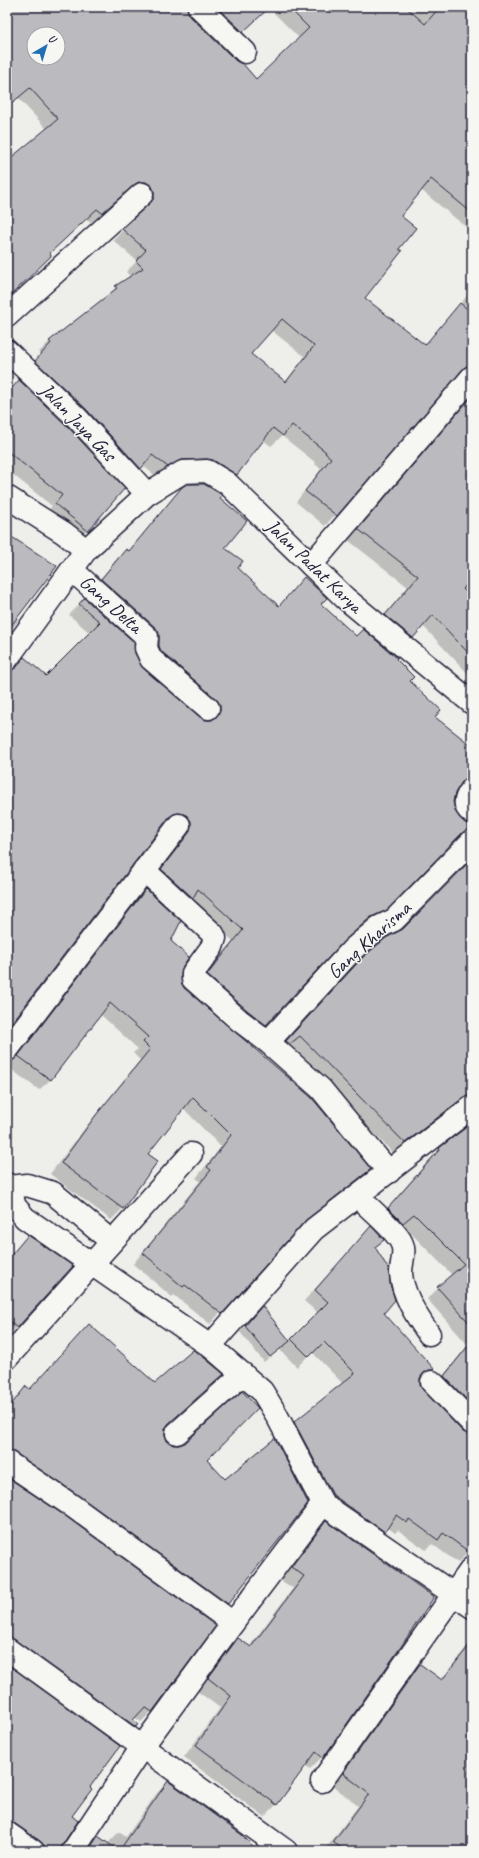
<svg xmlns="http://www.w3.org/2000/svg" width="479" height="1858" font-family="Caveat,sans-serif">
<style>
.shadow{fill:#0003;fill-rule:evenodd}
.building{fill:#bbbbbf;stroke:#22223b;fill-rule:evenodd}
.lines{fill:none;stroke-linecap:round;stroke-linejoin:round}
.street-casing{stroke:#22223b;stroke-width:25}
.street{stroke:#f6f6f2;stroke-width:22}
.labels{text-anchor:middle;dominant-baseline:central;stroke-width:3;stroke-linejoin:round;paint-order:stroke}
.street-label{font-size:20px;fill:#22223b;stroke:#f6f6f2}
</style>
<rect width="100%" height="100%" fill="#eeeeeb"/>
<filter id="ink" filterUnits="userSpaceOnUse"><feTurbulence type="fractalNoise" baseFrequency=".025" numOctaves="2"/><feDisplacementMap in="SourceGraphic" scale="8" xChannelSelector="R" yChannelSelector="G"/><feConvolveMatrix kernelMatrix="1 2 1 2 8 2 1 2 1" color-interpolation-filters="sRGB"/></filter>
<g filter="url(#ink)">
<g class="shadow">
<path d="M7,7H186L189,17L256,80L299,38L269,8L232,42L195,7H472V232L421,190L399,216L398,249L364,298L424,346L472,290V381L463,375L456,376L325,526L296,502L321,469L315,464L316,463L282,436L271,446L263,440L236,475L226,485L203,470L157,477L142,465L130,478L26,372L41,354L39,352L49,342L106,298L116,287L131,277L126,272L137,261L113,240L144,209V202L135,192H128L122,195L91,223L85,219L49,254L7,298V159L11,155L13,157L47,129L18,98L7,107ZM34,34H58V58H34ZM271,330L305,357L285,382L250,355Z"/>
<polygon points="19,381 87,530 77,541 45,515 52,506 7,470 7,387 10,390"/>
<polygon points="472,395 472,678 423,626 402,648 375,626 408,587 348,540"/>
<polygon points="183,488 218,499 224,548 236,568 279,607 320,604 355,637 395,659 434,717 472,747 472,779 464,787 458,788 452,798 453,809 463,823 472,829 462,839 457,839 452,842 375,920 359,928 337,946 255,1035 197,986 233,941 189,901 151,880 179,844 181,838 169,823 163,824 7,1028 7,672 11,671 24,658 46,677 90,633 69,615 84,599 134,653 142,669 199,718 206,721 210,721 210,715 149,644 91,590 115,561 126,550 128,552"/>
<polygon points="7,536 15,618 18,621 7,636"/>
<polygon points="472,859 472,1113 459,1105 452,1108 393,1153 288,1046 275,1053 351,970 403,930"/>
<polygon points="146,890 182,965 180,972 181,984 184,989 369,1169 359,1180 297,1228 210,1324 174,1295 172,1297 133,1264 200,1181 196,1178 221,1147 183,1108 147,1154 153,1166 122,1209 111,1220 50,1174 85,1128 140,1060 133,1053 138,1049 100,1014 50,1080 39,1090 8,1067 135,901"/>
<polygon points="472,1124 472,1429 433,1388 468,1345 427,1299 452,1275 402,1224 391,1234 377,1220 429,1160 440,1149"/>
<polygon points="28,1237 17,1327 7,1337 7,1260"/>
<polygon points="360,1239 383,1240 374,1248 383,1313 433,1370 423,1381 419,1381 419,1386 422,1391 463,1433 472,1436 472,1548 458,1563 432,1544 426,1550 398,1530 395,1533 387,1527 373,1542 322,1507 284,1434 343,1384 312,1352 297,1367 279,1349 264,1362 240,1332 257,1313 289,1341 318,1313 304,1301"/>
<polygon points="222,1375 166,1426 164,1435 167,1442 172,1446 206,1460 228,1603 217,1614 7,1465 7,1409 26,1387 30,1390 155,1384"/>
<polygon points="7,1478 214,1626 151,1712 141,1722 134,1717 132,1720 135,1726 124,1737 7,1652"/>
<polygon points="326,1522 322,1757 310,1769 305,1765 276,1805 264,1817 184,1757 220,1708 197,1691 226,1651 238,1639 249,1647 293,1588 280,1580 314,1534"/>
<polygon points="472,1640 472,1840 464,1851 324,1851 358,1806 332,1785 409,1676 420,1665 441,1680"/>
<polygon points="7,1666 88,1787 71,1817 60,1851 29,1851 7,1837"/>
<polygon points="168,1782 243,1851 85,1851 98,1837 107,1844 119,1832 126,1837 157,1793"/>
</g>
<g class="building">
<path d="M7,7H187L190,16L236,61L243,64L256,79L309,28L288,7H406L425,24L440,7H472V213L431,179L401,216L416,228L399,249L402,251L365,298L425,345L460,303L472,313V365L463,369L337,516L305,491L331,458L325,453L326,452L292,425L283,436L273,428L237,475L213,460L207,459L182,460L168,467L152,455L141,469L86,409L35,361L51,343L49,341L117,288L115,286L143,268L136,261L146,250L122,229L150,203L154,198V192L152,186L146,182H139L134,185L102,213L97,209L50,253L51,256L7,299V161L58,119L30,88L7,107ZM34,34H58V58H34ZM282,319L314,346L286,382L251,354Z"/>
<polygon points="217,7 270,7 243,32"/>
<polygon points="19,380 68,427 125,488 88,531 55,504 62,495 7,451 7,394"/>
<polygon points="472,396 472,578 463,589 472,598 472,657 433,615 413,638 385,615 418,576 358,529"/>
<polygon points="187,484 204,484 219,493 222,495 220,498 247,521 225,548 243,561 238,568 279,606 304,577 327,598 321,604 356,636 363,629 397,658 396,659 414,677 410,681 441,710 435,717 472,746 472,777 467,778 462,782 455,793 453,802 457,814 464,822 472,825 472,829 463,832 387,910 371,917 345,940 266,1025 247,1010 207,975 243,930 198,889 193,898 161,869 189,833 191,827 191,821 186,815 180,813 174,814 169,817 135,862 7,1029 7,671 12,670 17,667 24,657 46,676 100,622 79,604 84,598 134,642 135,653 143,668 200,717 206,720 212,720 217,716 220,710 220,704 216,699 161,651 159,646 159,633 156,628 101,579 126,549 129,551 182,487"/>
<polygon points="7,534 57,566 7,631"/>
<polygon points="472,859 472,1095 464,1097 405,1143 300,1036 290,1044 286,1041 362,958 386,938 403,929"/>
<polygon points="146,889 181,921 171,941 189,957 183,966 181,973 182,984 184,988 312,1098 371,1169 305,1221 222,1314 185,1285 183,1287 143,1253 211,1170 207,1167 231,1135 193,1097 148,1154 158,1161 123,1209 61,1163 96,1115 150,1049 143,1042 148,1037 110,1003 51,1080 18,1056"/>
<polygon points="472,1123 472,1326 437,1287 464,1264 414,1214 403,1223 388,1208 440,1149 439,1148"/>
<polygon points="371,1226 384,1240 375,1247 389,1270 390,1284 395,1300 384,1313 435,1370 429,1370 424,1373 420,1378 420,1385 423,1390 463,1432 472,1435 472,1554 443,1533 438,1540 409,1519 407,1523 396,1515 385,1532 333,1495 294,1422 355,1373 324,1342 309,1357 291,1339 328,1302 315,1290"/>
<polygon points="28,1235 73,1266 17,1328 7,1319 7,1260"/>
<polygon points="262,1306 290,1341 270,1357 245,1326"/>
<polygon points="89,1324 155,1383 193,1350 202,1356 224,1374 168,1424 165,1429 165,1435 167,1441 173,1445 179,1445 185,1443 242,1391 258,1408 207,1460 225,1479 275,1438 308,1503 228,1604 78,1495 14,1452 7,1450 7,1410 26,1386 30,1389"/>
<polygon points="472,1341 472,1405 444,1376"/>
<polygon points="7,1477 64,1515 216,1626 152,1712 145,1707 133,1720 138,1724 136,1727 14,1639 7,1637"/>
<polygon points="326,1521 434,1597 400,1648 323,1758 316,1752 277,1805 196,1745 231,1696 208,1678 238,1638 251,1647 289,1596 304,1576 291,1567"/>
<polygon points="472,1642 472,1842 466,1851 345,1851 333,1842 369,1794 343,1773 420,1664 442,1680"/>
<polygon points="7,1664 120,1746 90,1787 92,1789 72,1816 78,1821 63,1844 61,1851 45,1851 44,1845 40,1841 14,1823 7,1821"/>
<polygon points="168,1781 242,1835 258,1851 119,1851"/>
<polygon points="98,1836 119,1851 88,1851"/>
</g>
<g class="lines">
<g class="street-casing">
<g id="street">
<polyline points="199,7 245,52"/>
<polyline points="7,316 142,194"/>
<polyline points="7,351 77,418 147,494"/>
<polyline points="7,497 64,533 86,550"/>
<polyline points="311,565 472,377"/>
<polyline points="72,570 147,637 146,648 151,659 208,708"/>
<polyline points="7,659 86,550 147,494 183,472 207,471 227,483 345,598 472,703"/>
<path d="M472,789C465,798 462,805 472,813"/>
<polyline points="144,870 213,934 215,938 212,947 193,973 193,979 239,1020 268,1042 321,1089 389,1172"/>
<polyline points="268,1042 353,949 379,927 394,920 472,841"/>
<polyline points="7,1050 179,825"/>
<polyline points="7,1184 11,1187 27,1185 53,1193 111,1241"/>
<polyline points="11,1187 14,1205 25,1218 210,1346 314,1229 472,1107"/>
<path d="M357,1196C368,1207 393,1228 400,1240C407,1251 401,1261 401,1273C402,1294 417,1317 429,1334"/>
<polyline points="210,1346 262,1391 276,1414 323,1504 472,1607"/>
<polyline points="7,1358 191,1154"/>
<polyline points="432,1382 472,1423"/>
<polyline points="177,1433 243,1374"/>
<polyline points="7,1462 71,1505 233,1623"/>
<polyline points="7,1649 286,1851"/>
<polyline points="322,1781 472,1568"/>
<polyline points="7,1833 33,1851"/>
<polyline points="73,1851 142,1747 233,1623 323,1504"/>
</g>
</g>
<use href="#street" class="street"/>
</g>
</g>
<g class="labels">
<g class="street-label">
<text transform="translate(78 422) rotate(46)">Jalan Jaya Gas</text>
<text transform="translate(314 566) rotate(44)">Jalan Padat Karya</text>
<text transform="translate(111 604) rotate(42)">Gang Delta</text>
<text transform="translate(369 940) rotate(-42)">Gang Kharisma</text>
</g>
</g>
<rect width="479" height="1858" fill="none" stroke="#f6f6f2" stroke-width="24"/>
<rect x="12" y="12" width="455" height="1834" fill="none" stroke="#22223b" stroke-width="1.5" filter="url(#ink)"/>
<g transform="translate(46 46) rotate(38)"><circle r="19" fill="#f6f6f2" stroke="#a1a1a9"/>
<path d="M0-3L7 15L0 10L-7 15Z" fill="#1f6fb2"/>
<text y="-6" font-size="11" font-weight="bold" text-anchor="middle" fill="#22223b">U</text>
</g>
</svg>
